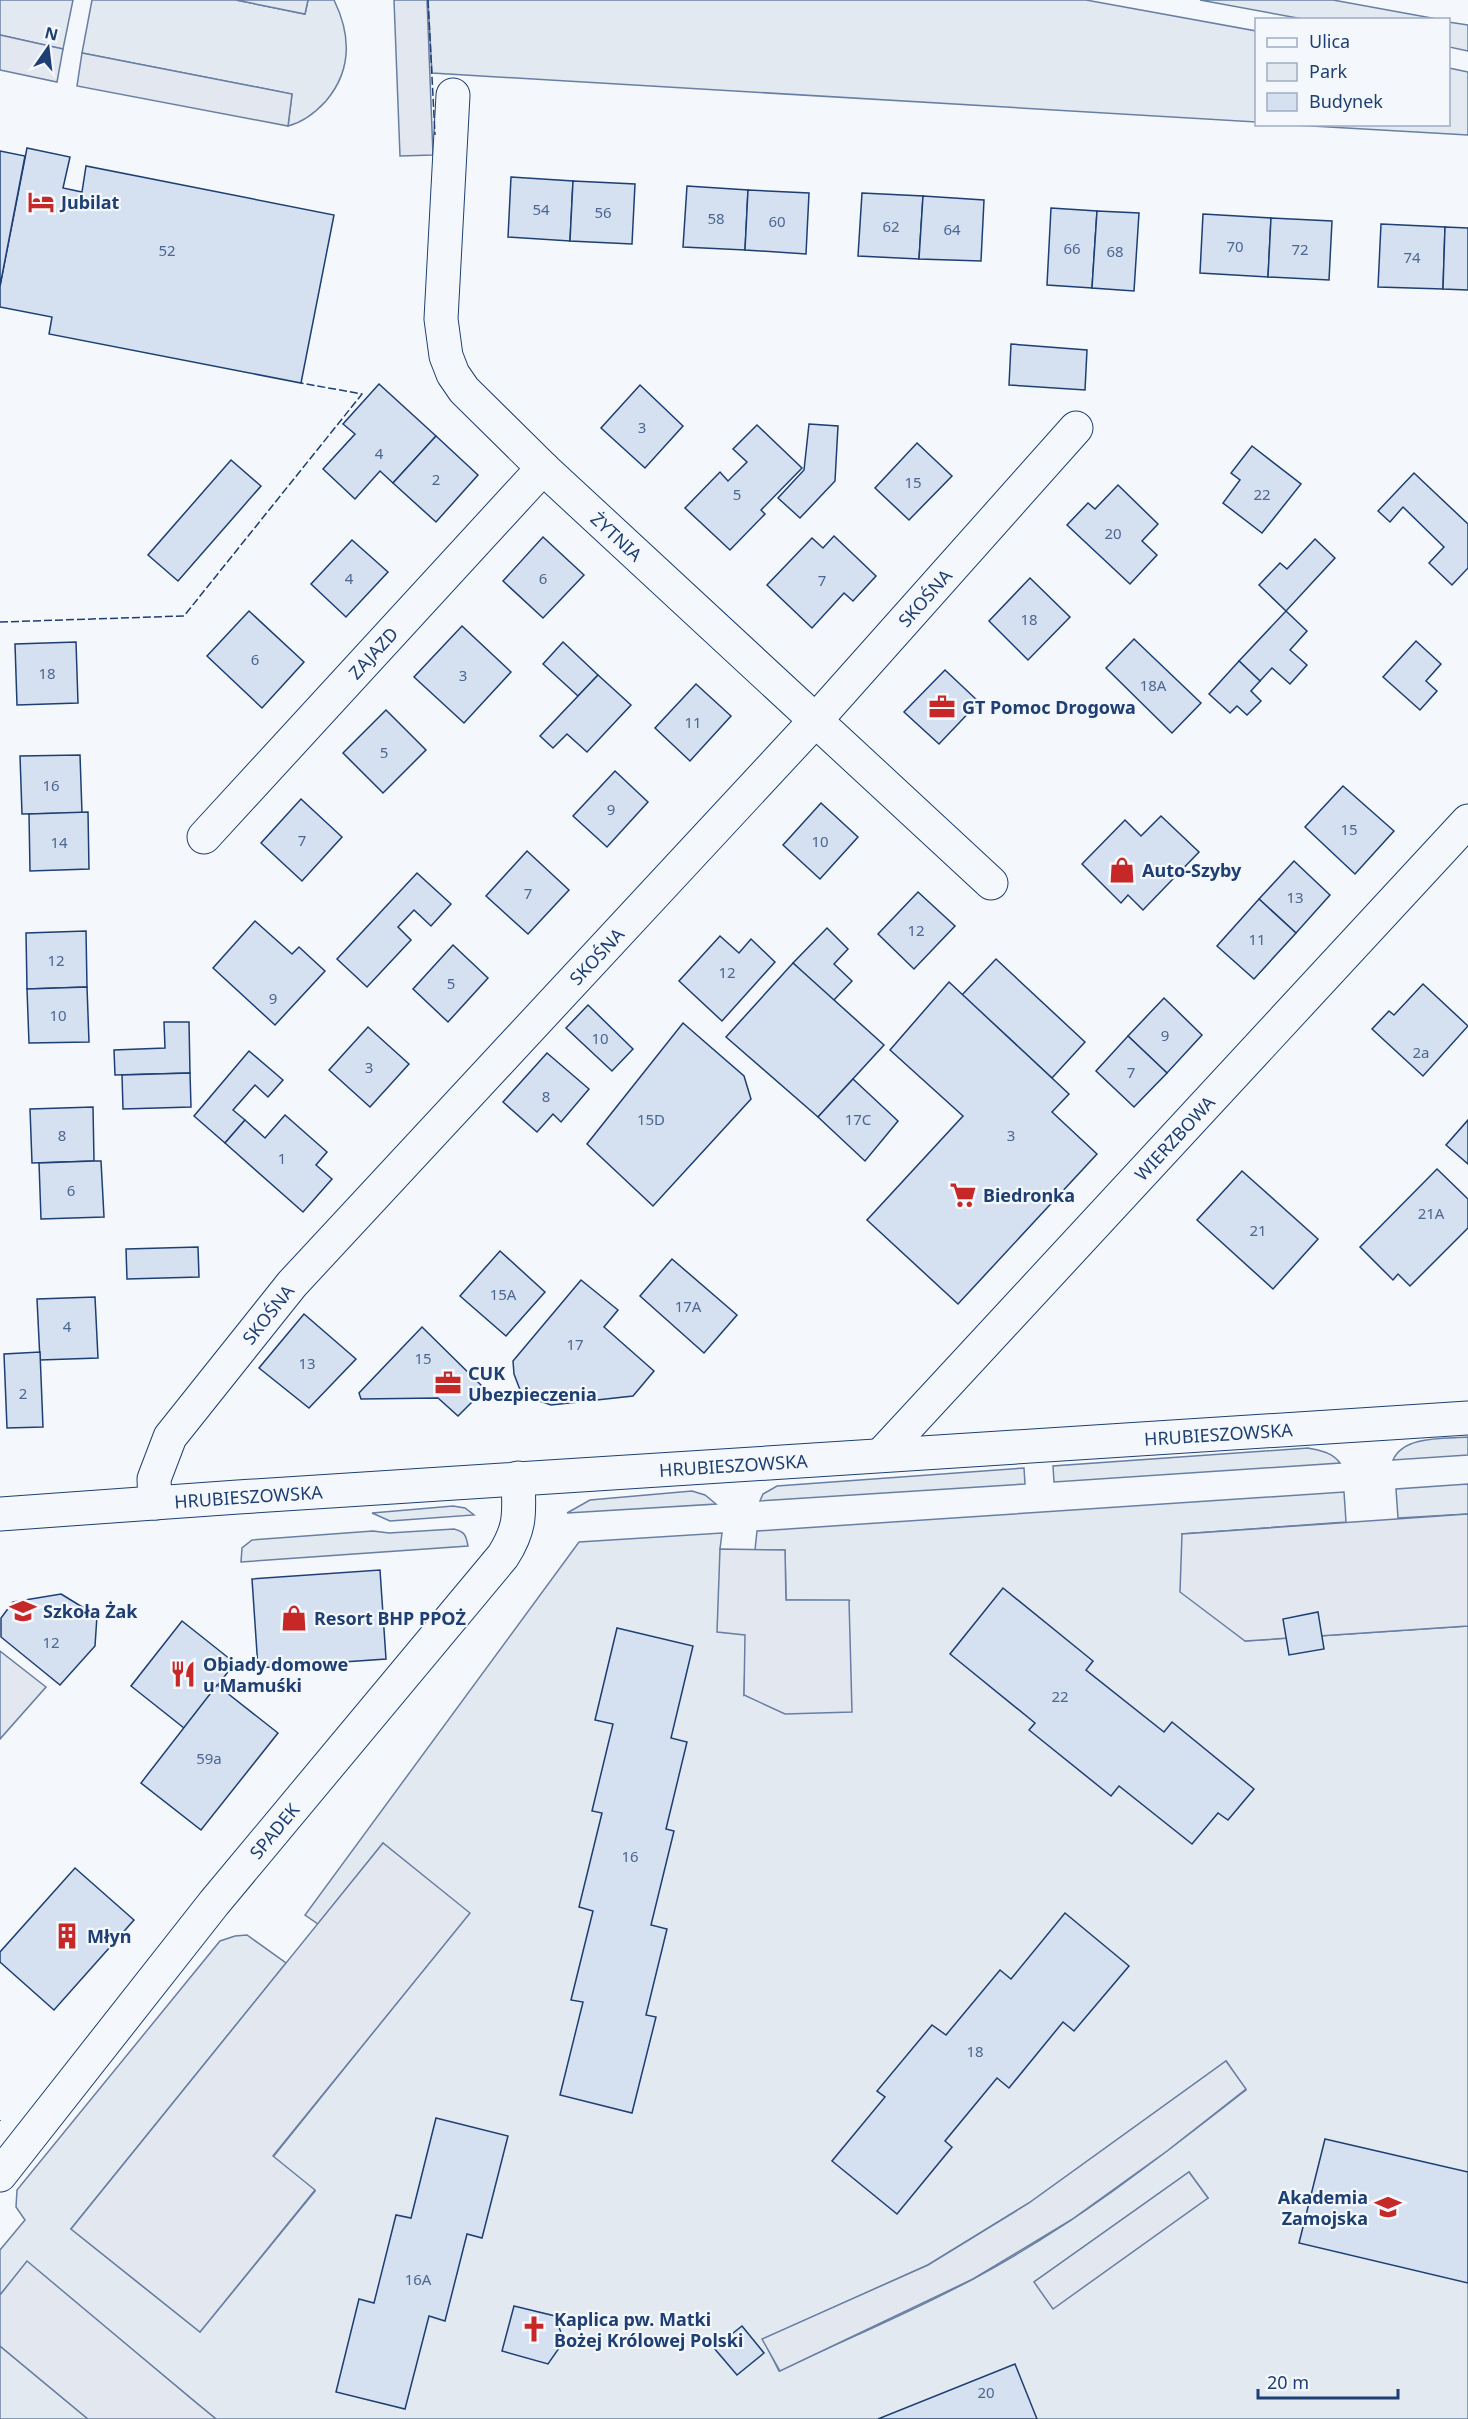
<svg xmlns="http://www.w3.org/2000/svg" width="1468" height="2419" font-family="'Noto Sans',sans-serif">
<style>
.green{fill:#e3e9f0;stroke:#687fa3;stroke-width:1.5;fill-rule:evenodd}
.parking{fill:#e3e8f0;stroke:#687fa3;stroke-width:1.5}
.building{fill:#d5e0f0;stroke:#1d3f73;stroke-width:1.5}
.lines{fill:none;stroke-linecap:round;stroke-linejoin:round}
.minor-casing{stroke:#1d3f73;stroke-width:35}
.tertiary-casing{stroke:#1d3f73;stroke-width:35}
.minor{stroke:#f4f7fb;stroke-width:33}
.tertiary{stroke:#f4f7fb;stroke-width:33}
.fence{stroke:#1d3f73;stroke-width:1.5;stroke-dasharray:8 3;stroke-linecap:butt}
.labels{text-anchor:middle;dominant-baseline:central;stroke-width:4.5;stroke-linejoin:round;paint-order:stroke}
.number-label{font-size:15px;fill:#4b6792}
.poi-label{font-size:18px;font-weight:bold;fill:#1d3f73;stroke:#f4f7fb;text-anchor:start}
.street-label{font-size:18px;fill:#1d3f73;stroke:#f4f7fb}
</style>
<rect width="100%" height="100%" fill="#f4f7fb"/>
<g class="green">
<polygon points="0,0 73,0 63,49 0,35"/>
<path d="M92,0H236L305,14L308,0H334C351,35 352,70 326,101C315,113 304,122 288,126L292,94L82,53Z"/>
<polygon points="428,0 1086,0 1256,31 1256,122 432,73"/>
<polygon points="1200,0 1333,0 1437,19 1303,19"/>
<polygon points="1448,22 1468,25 1468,51 1449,47"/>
<polygon points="1449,68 1468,72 1468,135 1294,125 1448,124"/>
<path d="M1468,1437V1455L1393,1460C1404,1435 1445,1439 1468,1437Z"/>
<path d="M1308,1448C1321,1451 1332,1452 1340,1463L1054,1482L1053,1466Z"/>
<polygon points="1024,1468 1025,1484 760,1501 763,1494 777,1486"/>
<polygon points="1468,1484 1468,1514 1398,1518 1396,1489"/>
<polygon points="692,1491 705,1495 716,1504 567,1513 590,1500"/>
<path d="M1344,1492L1346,1522L1182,1534L1245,1641L1468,1626V2419H216L27,2262L0,2295V2250L25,2220L16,2207L17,2190L220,1941L235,1936L247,1935L286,1963L71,2229L200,2332L315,2191L273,2157L469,1913L383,1843L318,1924L305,1915L579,1542L722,1533L720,1549L746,1635L744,1695L849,1601L786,1600L785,1550H755L757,1531ZM1226,2061L1246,2090C1159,2158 1071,2227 973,2279C910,2313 844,2340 779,2371L763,2339L928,2265L1029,2203ZM1189,2172L1208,2198L1034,2282Z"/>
<polygon points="453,1506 465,1508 474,1515 390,1521 372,1513"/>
<path d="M454,1529C465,1532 466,1535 468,1546L241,1562L242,1548L252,1540L373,1531L389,1533Z"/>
<polygon points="0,2346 88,2419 0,2419"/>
</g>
<g class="parking">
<polygon points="236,0 308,0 305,14"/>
<polygon points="394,0 427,0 433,155 400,156"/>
<polygon points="0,35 63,49 57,82 0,70"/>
<polygon points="82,53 292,94 288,126 77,86"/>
<polygon points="1468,1514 1468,1626 1245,1641 1180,1592 1182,1534"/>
<polygon points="720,1549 785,1550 786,1600 849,1600 852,1712 785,1714 744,1695 745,1635 717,1632"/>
<polygon points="0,1651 46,1687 0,1739"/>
<polygon points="383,1843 470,1913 273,2156 315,2190 200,2332 71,2229"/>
<polygon points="1226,2061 1246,2089 1167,2151 1071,2220 973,2279 780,2371 762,2339 928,2265 1029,2203"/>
<polygon points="1189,2172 1208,2198 1053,2309 1034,2282"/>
<polygon points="27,2261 194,2401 216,2419 88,2419 0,2346 0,2295"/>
</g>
<g class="building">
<polygon points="27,148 70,157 63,188 82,192 86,166 334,215 301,383 49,334 52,317 0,307 0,286"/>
<polygon points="0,151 25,156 0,286"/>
<polygon points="511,177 573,181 570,241 508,237"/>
<polygon points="573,181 635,184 632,244 570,241"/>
<polygon points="687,186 748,190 745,250 683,247"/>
<polygon points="748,190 809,193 806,254 745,250"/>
<polygon points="862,193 923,196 919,259 858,256"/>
<polygon points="923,196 984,200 981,261 919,259"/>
<polygon points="1051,208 1097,211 1092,288 1047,285"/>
<polygon points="1097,211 1139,213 1134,291 1092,288"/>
<polygon points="1203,214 1271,218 1268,277 1200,273"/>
<polygon points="1271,218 1332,221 1329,280 1268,277"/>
<polygon points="1381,224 1445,227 1443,289 1378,287"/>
<polygon points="1445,227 1468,228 1468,290 1443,289"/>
<polygon points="1011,344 1087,350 1085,390 1009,385"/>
<polygon points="379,384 436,436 393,483 380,471 355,499 323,469 355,434 343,424"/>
<polygon points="640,385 683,426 645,468 601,428"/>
<polygon points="809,424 838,426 835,481 800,518 778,498 804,470"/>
<polygon points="757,425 802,468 761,510 765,514 730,550 685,508 720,472 728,481 747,462 733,449"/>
<polygon points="436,436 478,475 436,522 393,483"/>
<polygon points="917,443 952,476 909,520 875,488"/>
<polygon points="1252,446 1301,484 1262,533 1223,503 1240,480 1231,473"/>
<polygon points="231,460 261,486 178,581 148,555"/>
<polygon points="1414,473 1468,524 1468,568 1452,585 1429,563 1444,547 1403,507 1390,522 1378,511"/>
<polygon points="1118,485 1158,524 1142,541 1157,555 1130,584 1067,525 1088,503 1095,509"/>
<polygon points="834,536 876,576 853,601 844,593 812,628 767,585 812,538 823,548"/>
<polygon points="543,537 584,575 543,618 503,581"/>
<polygon points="1315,539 1335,558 1286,611 1259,585 1280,563 1287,569"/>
<polygon points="352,540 388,572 346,617 311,584"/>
<polygon points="1030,578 1070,617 1028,660 989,621"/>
<polygon points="249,611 304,662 262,708 207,656"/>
<polygon points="1286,611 1307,631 1290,650 1307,665 1290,684 1272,668 1260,681 1239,661"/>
<polygon points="462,626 511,672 464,723 414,677"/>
<polygon points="1134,639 1201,703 1172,733 1106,668"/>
<polygon points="1416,641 1441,664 1426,681 1437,691 1420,710 1383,677"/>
<polygon points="76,642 78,703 17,705 15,644"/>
<polygon points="563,642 598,675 578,696 543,664"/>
<polygon points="1239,661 1260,681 1251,691 1261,701 1247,715 1237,706 1230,713 1209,694"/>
<polygon points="945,670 979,702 939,744 904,712"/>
<polygon points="598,675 631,705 587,752 567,734 553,748 540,736"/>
<polygon points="696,684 731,716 690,761 655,728"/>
<polygon points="386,710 426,750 383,793 343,753"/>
<polygon points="80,755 82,813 22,814 20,756"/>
<polygon points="615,771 648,802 607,847 573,816"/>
<polygon points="1343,786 1394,831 1355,874 1305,827"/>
<polygon points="301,799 342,837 302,881 261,843"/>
<polygon points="821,803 858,837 820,879 783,845"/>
<polygon points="88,812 89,869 30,871 29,814"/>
<polygon points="1161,816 1199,852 1143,910 1128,895 1121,903 1082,864 1125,820 1141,836"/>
<polygon points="527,851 569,890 528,934 486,896"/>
<polygon points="1294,861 1330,895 1296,933 1259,899"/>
<polygon points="417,873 451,904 431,926 414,910 398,927 411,940 367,987 337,959"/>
<polygon points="918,892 955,926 914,969 878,934"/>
<polygon points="1259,899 1296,933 1254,979 1217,946"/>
<polygon points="255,921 292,954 299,947 325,971 275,1025 213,968"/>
<polygon points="827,928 848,949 834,964 852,981 833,1001 793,963"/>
<polygon points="86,931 87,987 27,989 26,933"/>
<polygon points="720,936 739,953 751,939 775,962 722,1021 679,981"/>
<polygon points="453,945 488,978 448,1022 413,989"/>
<polygon points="996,959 1085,1042 1052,1078 962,995"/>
<polygon points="793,963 884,1045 818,1117 726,1037"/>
<polygon points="949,982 1069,1094 1052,1112 1097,1154 958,1304 867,1220 963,1116 890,1050"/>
<polygon points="1423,984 1468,1026 1423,1076 1372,1029 1389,1011 1394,1015"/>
<polygon points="87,987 89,1042 29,1043 27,989"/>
<polygon points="1164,998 1202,1035 1167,1073 1128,1036"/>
<polygon points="588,1005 633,1049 612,1071 566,1028"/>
<polygon points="164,1022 189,1022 190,1073 115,1075 114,1050 165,1048"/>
<polygon points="683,1023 744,1076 751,1099 653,1206 587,1144"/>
<polygon points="368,1027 409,1064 370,1107 329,1070"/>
<polygon points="1128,1036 1167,1073 1134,1107 1096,1071"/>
<polygon points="249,1051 283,1080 268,1097 255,1085 233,1110 245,1120 225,1143 194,1116"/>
<polygon points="547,1053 589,1089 561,1122 553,1114 537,1132 503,1102"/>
<polygon points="190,1073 191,1107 123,1109 122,1075"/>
<polygon points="853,1079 898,1121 865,1161 818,1117"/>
<polygon points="93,1107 94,1161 32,1163 30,1109"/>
<polygon points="285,1115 327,1152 316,1165 332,1179 303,1212 225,1143 245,1120 265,1138"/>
<polygon points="1468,1120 1468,1164 1446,1145"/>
<polygon points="94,1161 101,1161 104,1217 41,1219 39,1163"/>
<polygon points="1437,1169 1468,1199 1468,1228 1410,1286 1398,1274 1393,1280 1360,1247"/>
<polygon points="1242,1171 1318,1239 1273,1289 1197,1220"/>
<polygon points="198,1247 199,1277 127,1279 126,1249"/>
<polygon points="500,1251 545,1292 506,1336 460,1296"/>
<polygon points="672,1259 737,1315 704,1353 640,1296"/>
<polygon points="581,1280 618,1310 604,1327 654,1371 633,1396 551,1405 522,1395 514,1374 513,1361"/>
<polygon points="95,1297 98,1358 40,1360 37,1299"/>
<polygon points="304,1314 356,1359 309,1408 259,1368"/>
<polygon points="422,1327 485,1389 458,1416 438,1398 361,1399 359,1393"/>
<polygon points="40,1352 43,1427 7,1428 4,1354"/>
<polygon points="380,1570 386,1659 258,1668 252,1579"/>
<polygon points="1003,1588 1093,1661 1086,1670 1164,1732 1172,1722 1254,1789 1228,1820 1218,1813 1192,1844 1119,1786 1111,1796 1029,1730 1035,1723 950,1654"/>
<polygon points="61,1594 97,1616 95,1646 60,1685 1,1637 1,1618 13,1602"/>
<polygon points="1318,1612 1324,1649 1289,1655 1283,1619"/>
<polygon points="182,1621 235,1663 184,1728 131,1686"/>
<polygon points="617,1628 693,1646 671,1738 687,1742 666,1829 674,1831 651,1925 667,1929 646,2015 656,2017 632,2113 560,2095 583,2002 571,2000 593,1911 579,1907 602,1813 592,1811 613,1724 595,1720"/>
<polygon points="217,1685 278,1733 201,1830 141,1783"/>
<polygon points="75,1868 134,1920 54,2010 0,1962 0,1952"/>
<polygon points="1065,1913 1129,1966 1074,2031 1063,2022 1009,2088 997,2078 945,2141 952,2147 897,2214 832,2161 885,2097 877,2091 932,2025 946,2035 1000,1970 1011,1979"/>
<polygon points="436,2118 508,2136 482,2238 467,2234 445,2321 429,2316 405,2409 336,2392 359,2299 374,2303 396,2215 411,2218"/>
<polygon points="1325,2139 1468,2172 1468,2283 1299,2243"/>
<polygon points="514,2306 555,2316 564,2341 548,2364 502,2351"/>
<polygon points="742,2326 764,2353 737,2375 714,2348"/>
<polygon points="1015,2364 1037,2419 878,2419"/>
</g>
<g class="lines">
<g class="minor-casing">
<g id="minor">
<path id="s1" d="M453,95L441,319L446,356L453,374L464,390L543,468L991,883"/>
<path id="s2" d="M204,837L543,468"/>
<path id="s3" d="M881,1455L1468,821"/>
<path id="s4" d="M155,1503L154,1479L170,1437L292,1284L815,721L1076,428"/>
<path id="s5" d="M0,2175L214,1903L503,1556C522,1526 519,1512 518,1478"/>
</g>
</g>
<g class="tertiary-casing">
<g id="tertiary">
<path id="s6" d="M0,1514L238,1497L1468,1418"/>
</g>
</g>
<use href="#minor" class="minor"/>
<use href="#tertiary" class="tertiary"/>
<g class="fence">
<polyline points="428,0 435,135"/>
<polyline points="0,622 184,616 362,394 301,383"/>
<polyline points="0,2120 0,2121"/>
</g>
</g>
<defs>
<g id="hotel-bare" transform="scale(2.07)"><path d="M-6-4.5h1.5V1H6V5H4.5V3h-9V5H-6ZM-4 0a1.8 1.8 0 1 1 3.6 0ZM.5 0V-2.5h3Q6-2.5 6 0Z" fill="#c62828" stroke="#f4f7fb" stroke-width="2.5" paint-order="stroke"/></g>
<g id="office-bare" transform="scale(2.07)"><path d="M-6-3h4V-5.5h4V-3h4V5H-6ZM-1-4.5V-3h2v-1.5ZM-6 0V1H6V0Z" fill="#c62828" stroke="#f4f7fb" stroke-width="2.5" paint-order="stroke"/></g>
<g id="shop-bare" transform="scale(2.07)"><path d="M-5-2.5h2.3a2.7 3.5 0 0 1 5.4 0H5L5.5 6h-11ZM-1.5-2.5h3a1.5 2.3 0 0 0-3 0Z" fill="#c62828" stroke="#f4f7fb" stroke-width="2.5" paint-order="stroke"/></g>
<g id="supermarket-bare" transform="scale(2.07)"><path d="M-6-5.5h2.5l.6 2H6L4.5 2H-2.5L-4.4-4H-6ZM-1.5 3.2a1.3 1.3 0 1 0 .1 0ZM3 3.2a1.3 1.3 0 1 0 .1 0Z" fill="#c62828" stroke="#f4f7fb" stroke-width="2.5" paint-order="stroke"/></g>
<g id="school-bare" transform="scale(2.07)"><path d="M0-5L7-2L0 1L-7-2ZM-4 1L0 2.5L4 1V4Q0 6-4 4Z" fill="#c62828" stroke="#f4f7fb" stroke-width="2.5" paint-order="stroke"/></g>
<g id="restaurant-bare" transform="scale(2.07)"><path d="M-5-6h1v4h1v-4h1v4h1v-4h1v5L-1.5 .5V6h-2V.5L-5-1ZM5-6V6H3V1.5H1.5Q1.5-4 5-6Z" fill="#c62828" stroke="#f4f7fb" stroke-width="2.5" paint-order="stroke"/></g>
<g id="building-bare" transform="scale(2.07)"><path d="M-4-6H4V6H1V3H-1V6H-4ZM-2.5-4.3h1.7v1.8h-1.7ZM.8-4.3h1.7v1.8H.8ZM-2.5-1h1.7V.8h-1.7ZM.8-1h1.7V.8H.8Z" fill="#c62828" stroke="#f4f7fb" stroke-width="2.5" paint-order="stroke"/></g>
<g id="university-bare" transform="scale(2.07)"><path d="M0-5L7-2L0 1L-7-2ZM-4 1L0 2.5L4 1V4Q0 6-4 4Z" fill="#c62828" stroke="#f4f7fb" stroke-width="2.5" paint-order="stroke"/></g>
<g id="church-bare" transform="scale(2.07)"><path d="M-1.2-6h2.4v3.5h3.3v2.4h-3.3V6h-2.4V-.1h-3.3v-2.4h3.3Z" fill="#c62828" stroke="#f4f7fb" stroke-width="2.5" paint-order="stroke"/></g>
</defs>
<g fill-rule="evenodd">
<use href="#hotel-bare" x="41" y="202"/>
<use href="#office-bare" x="942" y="707"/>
<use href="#shop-bare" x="1122" y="870"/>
<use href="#supermarket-bare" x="963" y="1195"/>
<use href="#office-bare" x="448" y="1383"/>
<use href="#school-bare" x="23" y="1611"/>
<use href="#shop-bare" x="294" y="1618"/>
<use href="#restaurant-bare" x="183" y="1674"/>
<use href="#building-bare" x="67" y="1936"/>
<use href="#university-bare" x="1388" y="2207"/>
<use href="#church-bare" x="534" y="2329"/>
</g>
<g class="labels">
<g class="number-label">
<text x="541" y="209">54</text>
<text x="603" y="212">56</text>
<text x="716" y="218">58</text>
<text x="777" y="221">60</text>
<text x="891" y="226">62</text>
<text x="952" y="229">64</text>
<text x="1235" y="246">70</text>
<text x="1072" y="248">66</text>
<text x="1300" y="249">72</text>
<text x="167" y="250">52</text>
<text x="1115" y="251">68</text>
<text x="1412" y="257">74</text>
<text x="642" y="427">3</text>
<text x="379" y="453">4</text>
<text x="436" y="479">2</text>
<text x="913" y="482">15</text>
<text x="737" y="494">5</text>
<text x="1262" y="494">22</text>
<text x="1113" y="533">20</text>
<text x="349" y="578">4</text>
<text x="543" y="578">6</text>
<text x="822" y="580">7</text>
<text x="1029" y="619">18</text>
<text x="255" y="659">6</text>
<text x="47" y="673">18</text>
<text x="463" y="675">3</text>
<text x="1153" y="685">18A</text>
<text x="693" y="722">11</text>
<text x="384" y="752">5</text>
<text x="51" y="785">16</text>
<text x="611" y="809">9</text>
<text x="1349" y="829">15</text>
<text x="302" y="840">7</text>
<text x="820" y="841">10</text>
<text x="59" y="842">14</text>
<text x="528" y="893">7</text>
<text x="1295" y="897">13</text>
<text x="916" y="930">12</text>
<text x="1257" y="939">11</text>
<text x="56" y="960">12</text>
<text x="727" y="972">12</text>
<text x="451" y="983">5</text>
<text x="273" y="998">9</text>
<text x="58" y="1015">10</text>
<text x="1165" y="1035">9</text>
<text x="600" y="1038">10</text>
<text x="1421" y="1052">2a</text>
<text x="369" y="1067">3</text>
<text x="1131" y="1072">7</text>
<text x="546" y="1096">8</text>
<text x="651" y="1119">15D</text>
<text x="858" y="1119">17C</text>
<text x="62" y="1135">8</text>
<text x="1011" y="1135">3</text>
<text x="282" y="1158">1</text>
<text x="71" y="1190">6</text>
<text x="1431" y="1213">21A</text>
<text x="1258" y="1230">21</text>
<text x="503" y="1294">15A</text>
<text x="688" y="1306">17A</text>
<text x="67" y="1326">4</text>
<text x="575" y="1344">17</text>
<text x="423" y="1358">15</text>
<text x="307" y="1363">13</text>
<text x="23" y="1393">2</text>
<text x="51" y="1642">12</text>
<text x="1060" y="1696">22</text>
<text x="209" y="1758">59a</text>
<text x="630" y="1856">16</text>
<text x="975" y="2051">18</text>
<text x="418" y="2279">16A</text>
<text x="986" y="2392">20</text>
</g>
<g class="poi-label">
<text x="61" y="202">Jubilat</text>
<text x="962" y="707">GT Pomoc Drogowa</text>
<text x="1142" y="870">Auto-Szyby</text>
<text x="983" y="1195">Biedronka</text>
<text x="468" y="1373">CUK<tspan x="468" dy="21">Ubezpieczenia</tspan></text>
<text x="43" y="1611">Szkoła Żak</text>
<text x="314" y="1618">Resort BHP PPOŻ</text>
<text x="203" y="1664">Obiady domowe<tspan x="203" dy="21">u Mamuśki</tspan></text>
<text x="87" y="1936">Młyn</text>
<text x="1368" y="2197" text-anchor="end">Akademia<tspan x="1368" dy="21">Zamojska</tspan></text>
<text x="554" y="2319">Kaplica pw. Matki<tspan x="554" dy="21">Bożej Królowej Polski</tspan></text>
</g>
<g class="street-label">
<text stroke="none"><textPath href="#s1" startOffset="512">ŻYTNIA</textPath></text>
<text stroke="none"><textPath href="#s4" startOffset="1198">SKOŚNA</textPath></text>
<text stroke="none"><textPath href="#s2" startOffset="250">ZAJAZD</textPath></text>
<text stroke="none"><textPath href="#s4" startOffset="712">SKOŚNA</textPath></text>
<text stroke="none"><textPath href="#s3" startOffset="432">WIERZBOWA</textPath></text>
<text stroke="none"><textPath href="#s4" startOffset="226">SKOŚNA</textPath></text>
<text stroke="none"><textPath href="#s6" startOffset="1221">HRUBIESZOWSKA</textPath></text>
<text stroke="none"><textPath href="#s6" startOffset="735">HRUBIESZOWSKA</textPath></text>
<text stroke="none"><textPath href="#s6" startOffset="249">HRUBIESZOWSKA</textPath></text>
<text stroke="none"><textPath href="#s5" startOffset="440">SPADEK</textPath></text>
</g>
</g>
<rect x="1255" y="18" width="195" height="108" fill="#f4f7fb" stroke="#9eadc5" stroke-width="1.5"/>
<rect x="1267" y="38" width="30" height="9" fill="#f4f7fb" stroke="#9eadc5" stroke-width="1.5"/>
<text x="1309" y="48" font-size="18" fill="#1d3f73">Ulica</text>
<rect x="1267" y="63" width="30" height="18" fill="#e3e9f0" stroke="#9eadc5" stroke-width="1.5"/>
<text x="1309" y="78" font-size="18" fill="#1d3f73">Park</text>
<rect x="1267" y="93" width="30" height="18" fill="#d5e0f0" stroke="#9eadc5" stroke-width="1.5"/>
<text x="1309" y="108" font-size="18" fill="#1d3f73">Budynek</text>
<g transform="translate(48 48) rotate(14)" stroke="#f4f7fb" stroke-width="4.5" paint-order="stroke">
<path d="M0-4.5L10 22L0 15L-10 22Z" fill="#1d3f73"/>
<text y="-9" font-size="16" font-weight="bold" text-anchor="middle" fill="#1d3f73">N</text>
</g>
<path d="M1258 2389v9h140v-9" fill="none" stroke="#1d3f73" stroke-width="3"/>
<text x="1267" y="2389" font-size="18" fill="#1d3f73" stroke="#f4f7fb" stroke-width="4.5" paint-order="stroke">20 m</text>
</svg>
